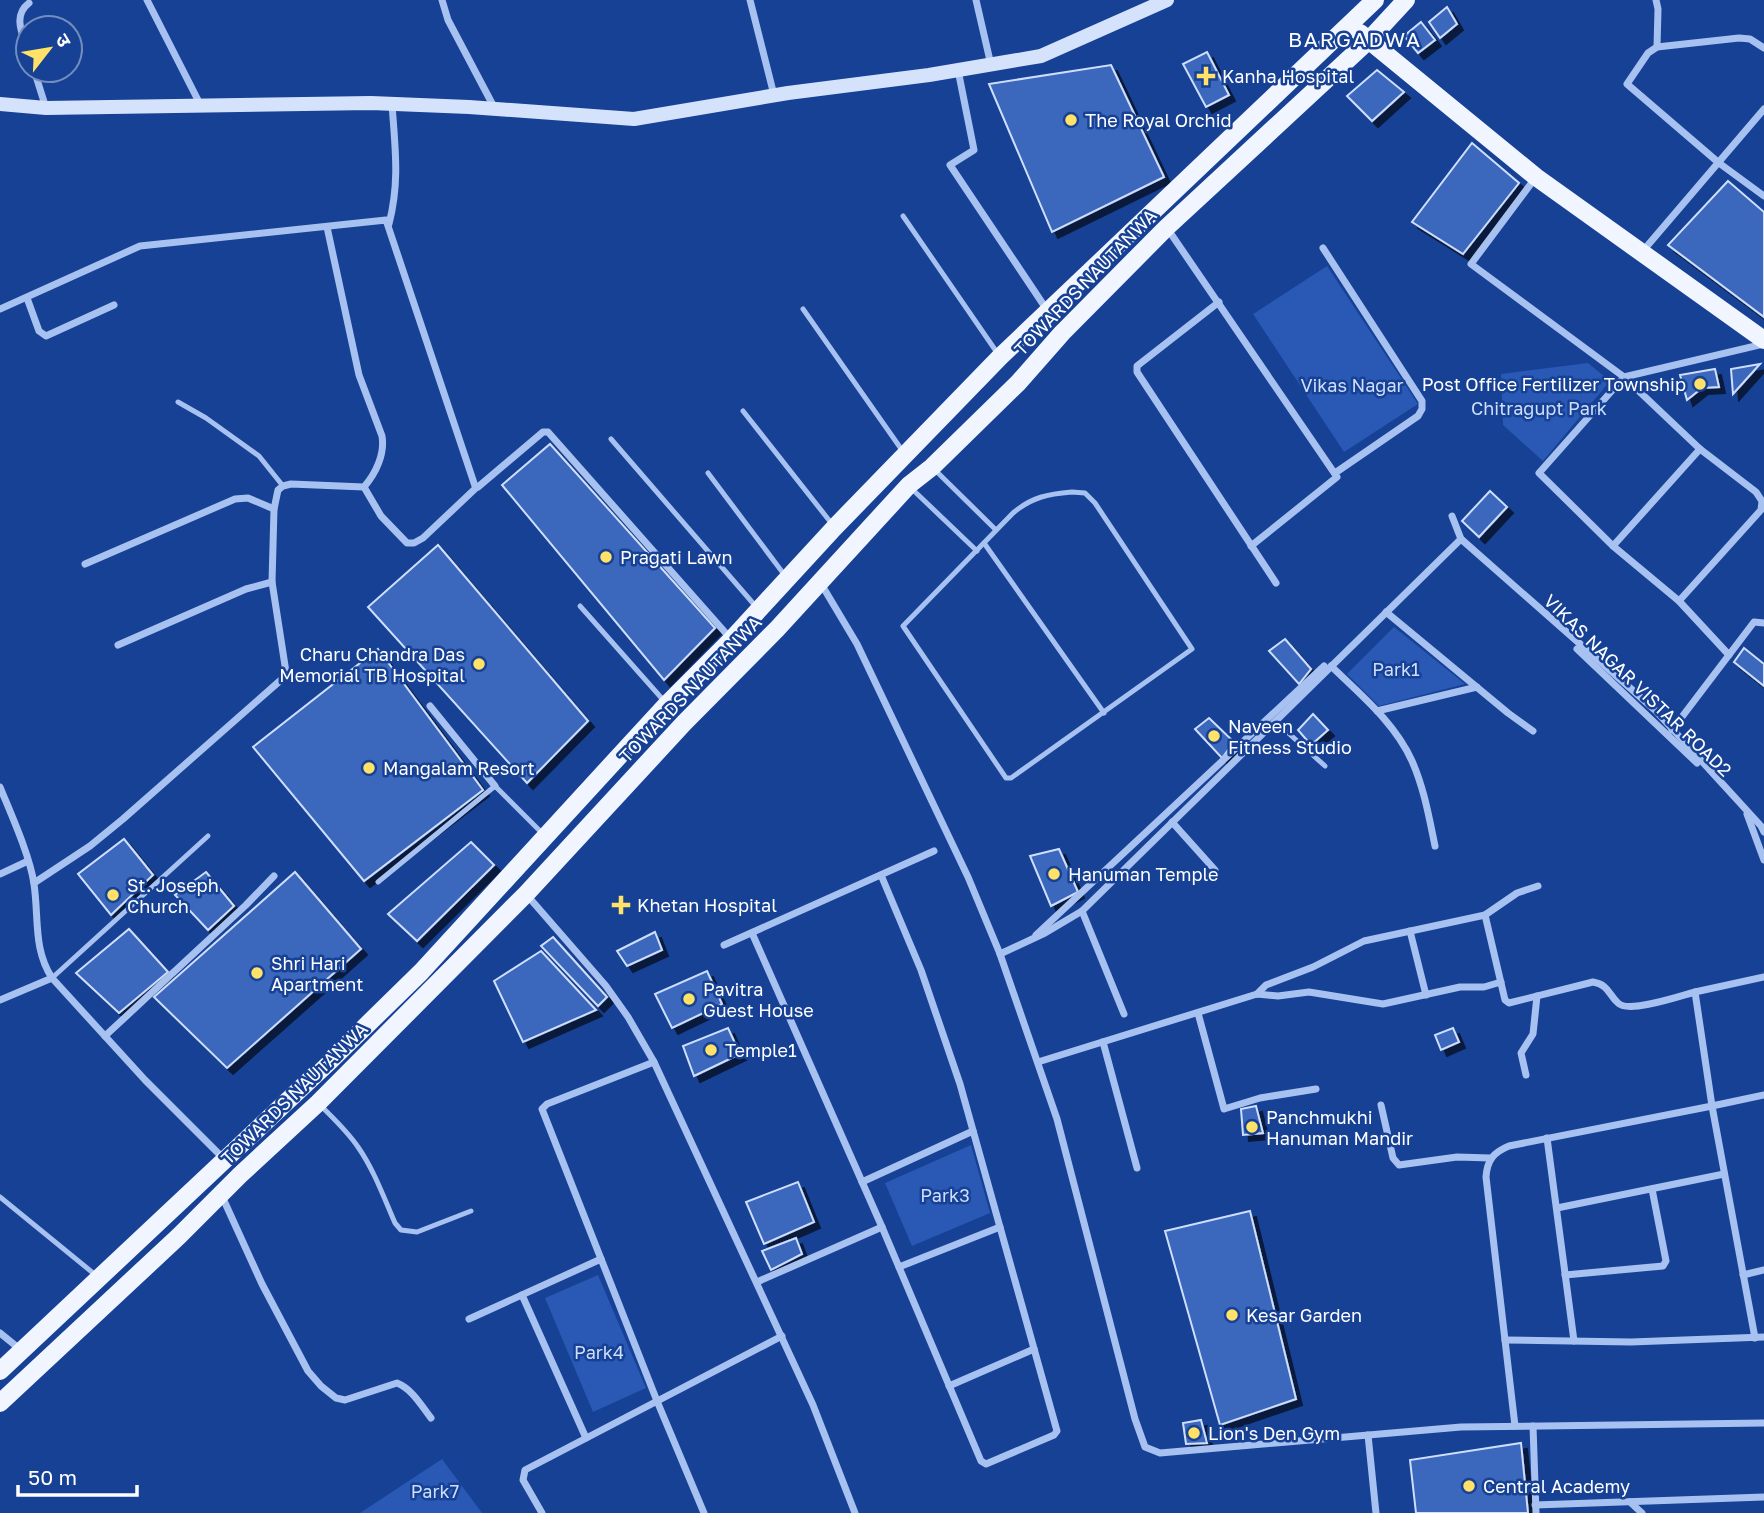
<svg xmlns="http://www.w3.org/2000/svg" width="1764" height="1513" font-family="'Golos Text','Noto Sans Devanagari',sans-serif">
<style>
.green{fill:#2959b4}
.building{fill:#3a67bc;stroke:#cedefc;stroke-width:2;filter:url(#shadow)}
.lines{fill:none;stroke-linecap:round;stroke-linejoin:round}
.lane{stroke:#a7c1f1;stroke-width:5}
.street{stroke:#a7c1f1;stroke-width:7}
.secondary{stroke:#d5e2fc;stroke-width:14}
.primary{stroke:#f1f5ff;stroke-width:18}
.poi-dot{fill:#ffe267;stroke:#164195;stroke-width:2.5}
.labels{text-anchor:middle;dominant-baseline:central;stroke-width:5;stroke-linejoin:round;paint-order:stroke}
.poi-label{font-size:18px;fill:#fff;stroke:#164195;text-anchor:start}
.street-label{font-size:18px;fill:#fff;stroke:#164195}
.park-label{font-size:18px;fill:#cedefc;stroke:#164195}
.quarter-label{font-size:21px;letter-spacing:2px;fill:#fff;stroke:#164195}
</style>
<defs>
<filter id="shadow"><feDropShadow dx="6" dy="6" stdDeviation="0" flood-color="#0009"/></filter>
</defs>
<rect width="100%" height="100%" fill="#164195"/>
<g class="green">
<polygon points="1327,266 1418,404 1344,452 1253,314"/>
<polygon points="1588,363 1610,381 1543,461 1503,425 1501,374"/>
<polygon points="1394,627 1465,684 1379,706 1347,674"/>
<polygon points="971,1145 990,1213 912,1246 885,1183"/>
<polygon points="598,1275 646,1388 593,1412 545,1298"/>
<polygon points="442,1459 482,1513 360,1513"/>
</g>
<g class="building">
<polygon points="1447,7 1457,24 1440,38 1429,22"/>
<polygon points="1421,22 1435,40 1418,53 1404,36"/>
<polygon points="1207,52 1229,95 1206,107 1183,64"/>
<polygon points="1111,65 1164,177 1052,232 989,84"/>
<polygon points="1377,70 1404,92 1372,121 1347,96"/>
<polygon points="1472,143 1519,183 1463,254 1412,222"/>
<polygon points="1728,181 1764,212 1764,317 1668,245"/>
<polygon points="1760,364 1733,394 1731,369"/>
<polygon points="1715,369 1719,387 1702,388 1687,400 1680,375"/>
<polygon points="550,444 715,628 664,680 502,485"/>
<polygon points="1490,491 1507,507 1479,537 1462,521"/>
<polygon points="438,545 588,721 527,783 368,607"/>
<polygon points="1285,639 1311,669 1299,684 1269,651"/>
<polygon points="1744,648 1764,664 1764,686 1734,662"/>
<polygon points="378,649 483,790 364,881 253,747"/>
<polygon points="1313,714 1328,730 1311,745 1298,730"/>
<polygon points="1209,718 1234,742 1222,758 1195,729"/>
<polygon points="124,839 153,875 111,915 78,874"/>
<polygon points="471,842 494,865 417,941 388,914"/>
<polygon points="1059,849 1078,892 1051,906 1030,856"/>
<polygon points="206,872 234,906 208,930 175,895"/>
<polygon points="295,872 361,949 227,1068 154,997"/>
<polygon points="129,929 168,972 119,1013 76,973"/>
<polygon points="655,932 662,950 627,966 617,951"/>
<polygon points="553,937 607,997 598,1006 541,946"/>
<polygon points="541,951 596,1010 523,1042 494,981"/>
<polygon points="707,971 722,1004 672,1028 655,994"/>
<polygon points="728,1028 740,1054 694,1076 683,1046"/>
<polygon points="1453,1028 1459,1042 1441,1050 1435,1035"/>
<polygon points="1256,1106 1263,1133 1243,1135 1241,1109"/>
<polygon points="798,1182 814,1222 764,1244 746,1202"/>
<polygon points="1250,1211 1296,1399 1220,1425 1165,1231"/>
<polygon points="796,1238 802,1254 771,1270 762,1251"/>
<polygon points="1201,1420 1207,1443 1186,1444 1183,1423"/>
<polygon points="1521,1443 1528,1513 1416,1513 1410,1460"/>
</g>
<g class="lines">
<g class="lane">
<polyline points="903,216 998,354"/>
<polyline points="803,309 904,453"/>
<polyline points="178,402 206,418 259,456 283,486"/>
<polyline points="743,411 832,524"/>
<polyline points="611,439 758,609"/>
<polyline points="934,469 996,530"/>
<polyline points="708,473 786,577"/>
<polyline points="911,488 977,551"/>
<path d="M1072,492L1085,493L1095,503L1192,649L1011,778H1006L903,626L1013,513C1032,497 1048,494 1072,492Z"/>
<polyline points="984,543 1104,713"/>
<polyline points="580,606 665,702"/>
<polyline points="1275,721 1325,766"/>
<polyline points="378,882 495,786 542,833"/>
<polyline points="52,978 208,836"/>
<path d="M320,1105C333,1118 347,1131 358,1147C374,1170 384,1198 395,1223L401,1230L417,1232L471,1211"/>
<polyline points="0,1197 98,1277"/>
</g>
<g class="street">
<polyline points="147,0 201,106"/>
<polyline points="442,0 448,20 495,109"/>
<polyline points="750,0 774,95"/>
<polyline points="976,0 991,65"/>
<polyline points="1656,0 1658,9 1657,47"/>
<polyline points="1764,48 1750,39 1739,38 1657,47 1648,53 1627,84 1719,163 1764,196"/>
<path d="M28,52C23,35 12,16 29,3"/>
<polyline points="34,70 46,108"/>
<polyline points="958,70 974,150 950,165 1047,310"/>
<polyline points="1536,177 1471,264 1624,377 1700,449 1756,492 1762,501 1761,510 1679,601"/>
<path d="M389,224C400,181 395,148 392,104"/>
<polyline points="1167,228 1337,477 1251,546"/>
<polyline points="1323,248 1422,401 1422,409 1418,416 1335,473"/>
<polyline points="1642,252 1764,109"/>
<polyline points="27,298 39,331 46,336 114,305"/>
<polyline points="1219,302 1137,366 1137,372 1276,583"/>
<polyline points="0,309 140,246 386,220 475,486 478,487 543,432 548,432 731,639"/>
<polyline points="364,487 381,516 407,543 414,543 423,538 477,487"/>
<polyline points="1452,516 1461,539 1655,710 1761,826 1764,832"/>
<polyline points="1613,546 1700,449"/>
<polyline points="85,564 235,499 248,498 274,509"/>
<polyline points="820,582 857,644 968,877 1000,954 1057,1119 1135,1419 1145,1447 1160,1453 1461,1427 1764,1423"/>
<polyline points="1386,612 1508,713 1533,731"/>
<polyline points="118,645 246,589 272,582"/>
<polyline points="1577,649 1697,763"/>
<polyline points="1729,655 1679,601 1613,546 1539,473 1624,377 1764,344"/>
<path d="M1331,666C1361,695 1395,723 1412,761C1424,788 1429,817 1435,846"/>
<polyline points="430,706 495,786"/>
<polyline points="1377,711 1477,687"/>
<polyline points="1672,730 1754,622 1764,623"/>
<path d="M0,787C11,814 30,856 34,884C39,918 33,949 52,978L145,1080L224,1159"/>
<polyline points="1747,814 1764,860"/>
<polyline points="1172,822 1215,870"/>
<polyline points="0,874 28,861"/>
<path d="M34,883L90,846L123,819L282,679L286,672L272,582L274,509L278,490L283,486L291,484L364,487C376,473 385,454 382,436L359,375L327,227"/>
<polyline points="526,894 606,986 628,1017 654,1062 813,1405 855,1513"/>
<polyline points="1082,911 1124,1014"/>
<path d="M1485,915L1505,1000L1509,1003L1593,982C1609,985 1608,994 1618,1003C1628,1014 1680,996 1695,992"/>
<polyline points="1410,931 1426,995"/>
<polyline points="752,933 882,1227 981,1461 986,1464 1054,1435 1057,1431 960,1084 921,970 881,875"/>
<polyline points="1036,935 1324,666"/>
<polyline points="724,945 934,851"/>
<polyline points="1000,954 1045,933 1082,911 1461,539"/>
<polyline points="1257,994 1266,985 1313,967 1364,941 1485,915 1517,893 1538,886"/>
<polyline points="0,1000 52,978"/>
<polyline points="1198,1013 1224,1109 1260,1098 1316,1089"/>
<polyline points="105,1036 246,905 274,876"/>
<polyline points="1103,1042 1137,1168"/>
<polyline points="654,1062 547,1104 542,1109 657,1401 704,1513"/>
<polyline points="1038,1062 1257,994 1278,996 1309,992 1383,1004 1460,987 1484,987 1501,982"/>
<polyline points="1526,1075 1521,1053 1533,1034 1537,996"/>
<polyline points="1381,1105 1393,1158 1399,1165 1457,1157 1490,1158"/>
<polyline points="1547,1138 1574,1341"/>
<polyline points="862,1182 973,1131"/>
<path d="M221,1194L262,1284L308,1371L321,1386L336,1398L345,1400L397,1383C412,1389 421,1405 431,1418"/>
<polyline points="1557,1208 1724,1174"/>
<polyline points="899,1267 1000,1227"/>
<polyline points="1565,1275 1663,1266 1666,1261 1652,1189"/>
<polyline points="1743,1275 1764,1270"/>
<polyline points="757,1282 882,1227"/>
<polyline points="522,1295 586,1438"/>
<polyline points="469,1319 601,1259"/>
<polyline points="0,1333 21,1350"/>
<polyline points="1755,1338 1712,1106 1764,1095"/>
<polyline points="1505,1340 1631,1342 1764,1337"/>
<polyline points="949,1386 1034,1349"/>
<path d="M1515,1426L1486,1177C1487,1160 1494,1152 1509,1146L1712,1106L1695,992L1764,977"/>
<polyline points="1533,1426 1536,1513"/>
<polyline points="1368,1435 1376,1513"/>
<polyline points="1630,1502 1642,1513"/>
<polyline points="1535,1505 1764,1497"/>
<polyline points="542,1513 523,1480 525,1470 782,1336"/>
</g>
<polyline class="secondary" points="0,104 46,108 371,103 469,107 634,119 788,93 929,75 1041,56 1167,0"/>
<g class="primary">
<polyline points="1360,33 1536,177 1764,340"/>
<polyline points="0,1371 330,1061 421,972 667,704 731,640 835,527 1000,357 1375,0"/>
<polyline points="0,1403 179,1236 240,1175 318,1103 526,894 684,723 777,629 909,485 932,467 1018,383 1062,333 1166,228 1368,41 1406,0"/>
</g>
</g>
<g class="poi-dot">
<path d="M1202.5 65.5h7v7h7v7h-7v7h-7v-7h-7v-7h7z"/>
<circle cx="1071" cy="120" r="7"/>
<circle cx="1700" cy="384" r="7"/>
<circle cx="606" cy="557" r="7"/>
<circle cx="479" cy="664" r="7"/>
<circle cx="1214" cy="736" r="7"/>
<circle cx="369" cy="768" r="7"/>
<circle cx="1054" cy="874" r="7"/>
<circle cx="113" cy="895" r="7"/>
<path d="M617.5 894.5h7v7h7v7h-7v7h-7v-7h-7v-7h7z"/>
<circle cx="257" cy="973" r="7"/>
<circle cx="689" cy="999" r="7"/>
<circle cx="711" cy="1050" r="7"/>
<circle cx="1252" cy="1127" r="7"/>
<circle cx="1232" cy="1315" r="7"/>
<circle cx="1194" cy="1433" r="7"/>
<circle cx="1469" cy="1486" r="7"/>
</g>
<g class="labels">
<g class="poi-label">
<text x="1222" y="76">Kanha Hospital</text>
<text x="1085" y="120">The Royal Orchid</text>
<text x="1686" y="384" text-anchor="end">Post Office Fertilizer Township</text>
<text x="620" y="557">Pragati Lawn</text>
<text x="465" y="654" text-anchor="end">Charu Chandra Das<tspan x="465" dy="21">Memorial TB Hospital</tspan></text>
<text x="1228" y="726">Naveen<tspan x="1228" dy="21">Fitness Studio</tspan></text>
<text x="383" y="768">Mangalam Resort</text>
<text x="1068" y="874">Hanuman Temple</text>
<text x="127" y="885">St. Joseph<tspan x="127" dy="21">Church</tspan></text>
<text x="637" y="905">Khetan Hospital</text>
<text x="271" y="963">Shri Hari<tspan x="271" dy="21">Apartment</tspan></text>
<text x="703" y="989">Pavitra<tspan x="703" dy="21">Guest House</tspan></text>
<text x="725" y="1050">Temple1</text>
<text x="1266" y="1117">Panchmukhi<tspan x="1266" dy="21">Hanuman Mandir</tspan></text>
<text x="1246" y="1315">Kesar Garden</text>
<text x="1208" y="1433">Lion's Den Gym</text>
<text x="1483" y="1486">Central Academy</text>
</g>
<g class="street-label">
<text transform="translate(1085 282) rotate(-46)">TOWARDS NAUTANWA</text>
<text transform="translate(1638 685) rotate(44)">VIKAS NAGAR VISTAR ROAD2</text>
<text transform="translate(690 689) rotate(-46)">TOWARDS NAUTANWA</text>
<text transform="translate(294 1093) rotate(-44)">TOWARDS NAUTANWA</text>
</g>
<g class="park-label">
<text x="1352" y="385">Vikas Nagar</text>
<text x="1539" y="408">Chitragupt Park</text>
<text x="1396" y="669">Park1</text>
<text x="945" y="1195">Park3</text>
<text x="599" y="1352">Park4</text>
<text x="435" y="1491">Park7</text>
</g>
<g class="quarter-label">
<text x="1355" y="39">BARGADWA</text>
</g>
</g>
<g transform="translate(49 49) rotate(59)"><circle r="33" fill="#164195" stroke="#738dbf" stroke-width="2"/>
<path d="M0-5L12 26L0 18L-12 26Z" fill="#ffe267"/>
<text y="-10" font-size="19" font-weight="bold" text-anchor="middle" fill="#ffffff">उ</text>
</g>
<path d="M18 1485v10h119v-10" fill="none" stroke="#ffffff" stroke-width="3.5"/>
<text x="28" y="1485" font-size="21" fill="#ffffff" stroke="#164195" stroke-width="5" paint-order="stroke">50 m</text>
</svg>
